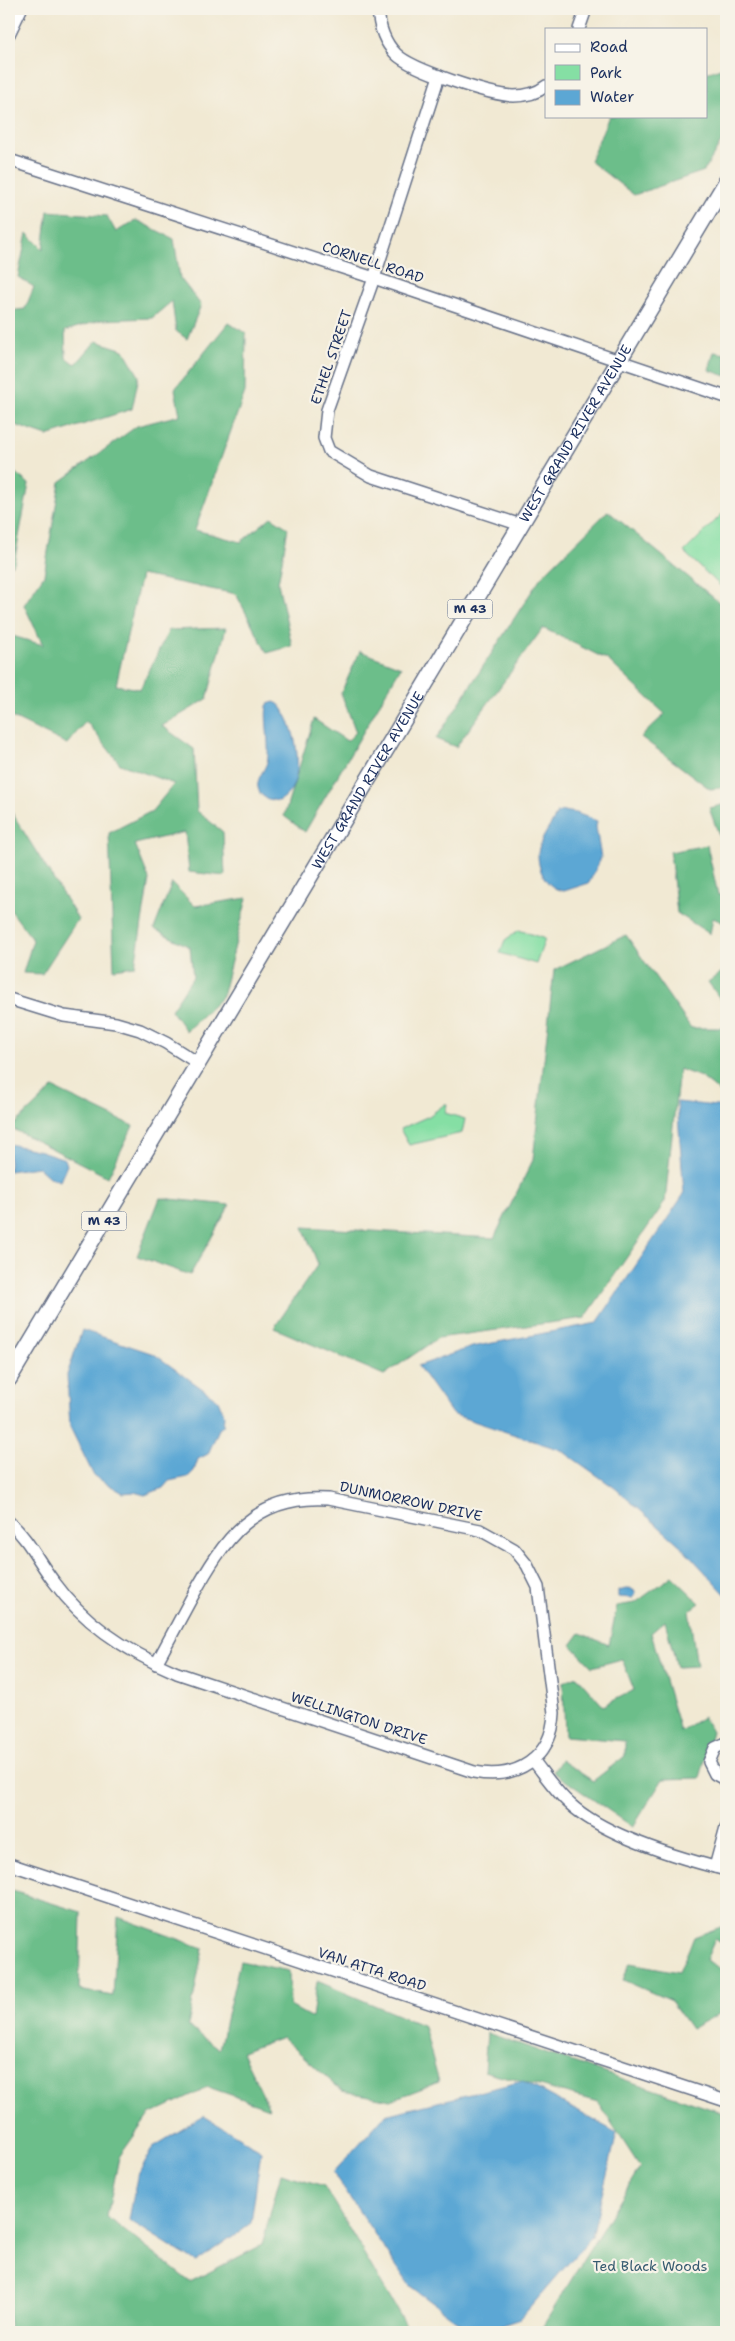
<svg xmlns="http://www.w3.org/2000/svg" width="735" height="2341" font-family="'Shantell Sans',sans-serif">
<style>
.green{fill:#85dfa4;stroke:#508781}
.forest{fill:#6cbe8a;stroke:#447674}
.water{fill:#5ca7d4;stroke:#3c6b99}
.lines{fill:none;stroke-linecap:round;stroke-linejoin:round}
.minor-casing{stroke:#667087;stroke-width:14}
.major-casing{stroke:#667087;stroke-width:18}
.minor{stroke:#fff;stroke-width:11}
.major{stroke:#fff;stroke-width:15}
.labels{text-anchor:middle;dominant-baseline:central;stroke-width:4.5;stroke-linejoin:round;paint-order:stroke}
.shield{fill:#f7f3e8;stroke:#5d6a87;stroke-width:1}
.shield-label{font-size:12px;font-weight:bold;fill:#1b2f5e}
.street-label{font-size:14px;fill:#1b2f5e;stroke:#f7f3e8}
.park-label{font-size:14px;fill:#365b70;stroke:#f7f3e8}
</style>
<rect width="100%" height="100%" fill="#f7f3e8"/>
<filter id="ink" filterUnits="userSpaceOnUse"><feTurbulence type="fractalNoise" baseFrequency=".02" numOctaves="2"/><feDisplacementMap in="SourceGraphic" scale="10" xChannelSelector="R" yChannelSelector="G"/><feConvolveMatrix kernelMatrix="1 2 1 2 8 2 1 2 1" color-interpolation-filters="sRGB"/></filter>
<filter id="wash" filterUnits="userSpaceOnUse"><feTurbulence type="fractalNoise" baseFrequency=".0096" numOctaves="4" result="noise"/><feDisplacementMap in="SourceGraphic" scale="20" xChannelSelector="R" yChannelSelector="G"/><feGaussianBlur stdDeviation="1.12" result="paint"/><feColorMatrix in="noise" values="0 0 0 0 0 0 0 0 0 0 0 0 0 0 0 0 0 1.4 0 .05"/><feComposite in="paint" operator="in"/></filter>
<g filter="url(#wash)">
<rect width="100%" height="100%" fill="#f1e9d3"/>
<g class="green">
<polygon points="726,513 726,591 684,552 722,514"/>
<polygon points="519,930 545,939 536,964 500,953 505,940"/>
<polygon points="445,1104 447,1104 445,1113 465,1119 462,1133 409,1145 400,1129 429,1116"/>
</g>
<g class="forest">
<polygon points="726,66 726,134 704,171 634,195 590,161 609,116 706,116 706,73"/>
<polygon points="48,211 107,216 116,232 136,220 174,239 180,278 201,305 187,339 176,331 172,301 152,318 101,320 65,331 66,358 76,364 96,341 124,350 139,376 132,409 47,436 9,423 9,311 25,309 34,287 18,277 27,233 43,249"/>
<polygon points="228,323 246,333 245,392 195,530 241,542 271,517 288,528 278,583 292,646 267,653 236,594 141,575 116,685 140,689 169,630 226,628 207,699 162,726 194,749 197,811 223,832 225,876 189,872 185,832 135,844 149,879 135,966 114,969 109,833 152,811 174,784 120,764 86,721 67,744 9,716 9,635 43,645 24,605 44,575 60,482 137,426 180,415 175,389"/>
<polygon points="714,352 726,354 726,376 709,370"/>
<polygon points="9,468 29,484 14,563 9,568"/>
<polygon points="608,511 726,608 726,787 710,789 641,737 665,714 608,660 543,628 456,747 436,739 541,577"/>
<polygon points="360,651 401,667 305,832 284,816 314,719 347,741 356,732 341,693"/>
<polygon points="726,804 726,854 709,808"/>
<polygon points="9,808 78,919 42,974 23,973 33,940 9,908"/>
<polygon points="707,845 718,895 726,895 726,924 713,918 710,934 677,913 670,852"/>
<polygon points="172,883 195,906 247,898 222,997 186,1031 171,1010 193,977 190,947 154,929"/>
<polygon points="626,935 691,1028 726,1028 726,1097 701,1077 679,1069 665,1202 585,1318 438,1338 384,1375 274,1328 318,1264 303,1227 494,1238 533,1160 554,970"/>
<polygon points="722,972 726,974 726,1007 708,982"/>
<polygon points="53,1088 133,1126 108,1177 11,1128"/>
<polygon points="160,1198 230,1205 190,1275 137,1256"/>
<polygon points="672,1576 700,1603 689,1611 697,1666 677,1667 665,1621 651,1633 680,1731 703,1717 712,1732 700,1778 663,1779 633,1827 553,1772 561,1760 593,1781 625,1756 625,1741 565,1736 563,1682 577,1676 603,1706 634,1690 622,1659 592,1667 571,1645 580,1633 609,1645 617,1606 635,1603"/>
<polygon points="9,1890 81,1912 79,1990 113,1996 118,1917 203,1948 188,2026 219,2049 240,1961 289,1971 290,2006 312,2018 317,1981 424,2026 439,2082 391,2100 342,2091 282,2037 242,2052 269,2108 208,2087 149,2115 119,2157 107,2217 190,2282 262,2245 281,2173 324,2186 410,2332 9,2332"/>
<polygon points="726,1925 726,1946 715,1939 706,1960 726,1972 726,2010 691,2029 671,2001 623,1980 630,1963 679,1972 694,1937"/>
<polygon points="487,2033 726,2114 726,2332 536,2332 540,2331 640,2167 598,2102 484,2071"/>
</g>
<g class="water">
<path d="M274,702C282,704 284,712 288,719C298,741 306,787 279,801C272,800 262,799 259,791C254,780 265,771 267,762C271,747 263,713 268,704Z"/>
<path d="M563,811L576,813L597,821L596,827L601,858L589,883L564,891C545,889 535,865 539,848C542,836 552,825 557,813Z"/>
<polygon points="677,1102 726,1107 726,1595 682,1547 615,1488 561,1450 452,1414 418,1366 472,1347 597,1323 684,1194"/>
<polygon points="9,1144 41,1151 65,1159 67,1165 60,1181 49,1177 38,1167 9,1171"/>
<polygon points="82,1330 154,1354 218,1400 224,1415 223,1426 219,1429 208,1454 198,1459 194,1471 188,1477 169,1481 163,1488 145,1495 134,1492 123,1493 94,1476 70,1427 67,1375"/>
<polygon points="630,1588 636,1592 633,1598 618,1597 618,1591"/>
<polygon points="523,2081 617,2133 592,2236 520,2319 481,2332 472,2332 410,2286 333,2173 385,2115"/>
<polygon points="204,2116 261,2151 251,2223 196,2262 129,2220 137,2177 153,2147"/>
</g>
</g>
<g filter="url(#ink)">
<g class="lines">
<g class="minor-casing">
<g id="minor">
<path d="M378,9C379,26 384,42 396,54C412,70 490,95 514,96C526,96 537,93 546,86"/>
<polyline points="579,29 586,9"/>
<polyline points="9,34 21,9"/>
<polyline points="439,76 374,278 327,410 324,438 329,451 371,476 521,525"/>
<polyline points="9,160 374,278 726,397"/>
<polyline points="9,999 64,1016 116,1023 140,1030 166,1043 198,1063"/>
<path d="M9,1522C29,1539 39,1563 55,1583C86,1626 130,1653 177,1673L474,1772C516,1780 552,1759 554,1713L538,1587L527,1565L514,1549L480,1530L328,1499C254,1494 224,1539 192,1597C180,1619 168,1642 156,1664"/>
<polyline points="726,1743 715,1748 709,1762 715,1774 726,1780"/>
<path d="M533,1760C545,1775 556,1792 570,1804C606,1837 679,1858 726,1870"/>
<polyline points="9,1864 726,2101"/>
<polyline points="715,1867 726,1827"/>
</g>
</g>
<g class="major-casing">
<g id="major">
<path id="s1" d="M9,1379L726,182"/>
</g>
</g>
<use href="#minor" class="minor"/>
<use href="#major" class="major"/>
</g>
</g>
<g class="labels">
<g class="shield">
<rect x="447.5" y="599.5" width="45" height="19" rx="4"/>
<rect x="81.5" y="1211.5" width="45" height="19" rx="4"/>
</g>
<g class="shield-label">
<text x="470" y="609">M 43</text>
<text x="104" y="1221">M 43</text>
</g>
<g class="street-label">
<text transform="translate(373 262) rotate(18)">CORNELL ROAD</text>
<text transform="translate(331 357) rotate(-71)">ETHEL STREET</text>
<text stroke="none"><textPath href="#s1" startOffset="1102">WEST GRAND RIVER AVENUE</textPath></text>
<text stroke="none"><textPath href="#s1" startOffset="698">WEST GRAND RIVER AVENUE</textPath></text>
<text transform="translate(411 1501) rotate(12)">DUNMORROW DRIVE</text>
<text transform="translate(359 1718) rotate(18)">WELLINGTON DRIVE</text>
<text transform="translate(372 1969) rotate(18)">VAN ATTA ROAD</text>
</g>
<g class="park-label">
<text x="650" y="2266">Ted Black Woods</text>
</g>
</g>
<rect width="735" height="2341" fill="none" stroke="#f7f3e8" stroke-width="30"/>
<rect x="545" y="28" width="162" height="90" fill="#f7f3e8" stroke="#9fa5b1"/>
<rect x="555" y="44" width="25" height="8" fill="#ffffff" stroke="#9fa5b1"/>
<text x="590" y="52" font-size="15" fill="#1b2f5e">Road</text>
<rect x="555" y="65" width="25" height="15" fill="#85dfa4" stroke="#9fa5b1"/>
<text x="590" y="78" font-size="15" fill="#1b2f5e">Park</text>
<rect x="555" y="90" width="25" height="15" fill="#5ca7d4" stroke="#9fa5b1"/>
<text x="590" y="102" font-size="15" fill="#1b2f5e">Water</text>
</svg>
